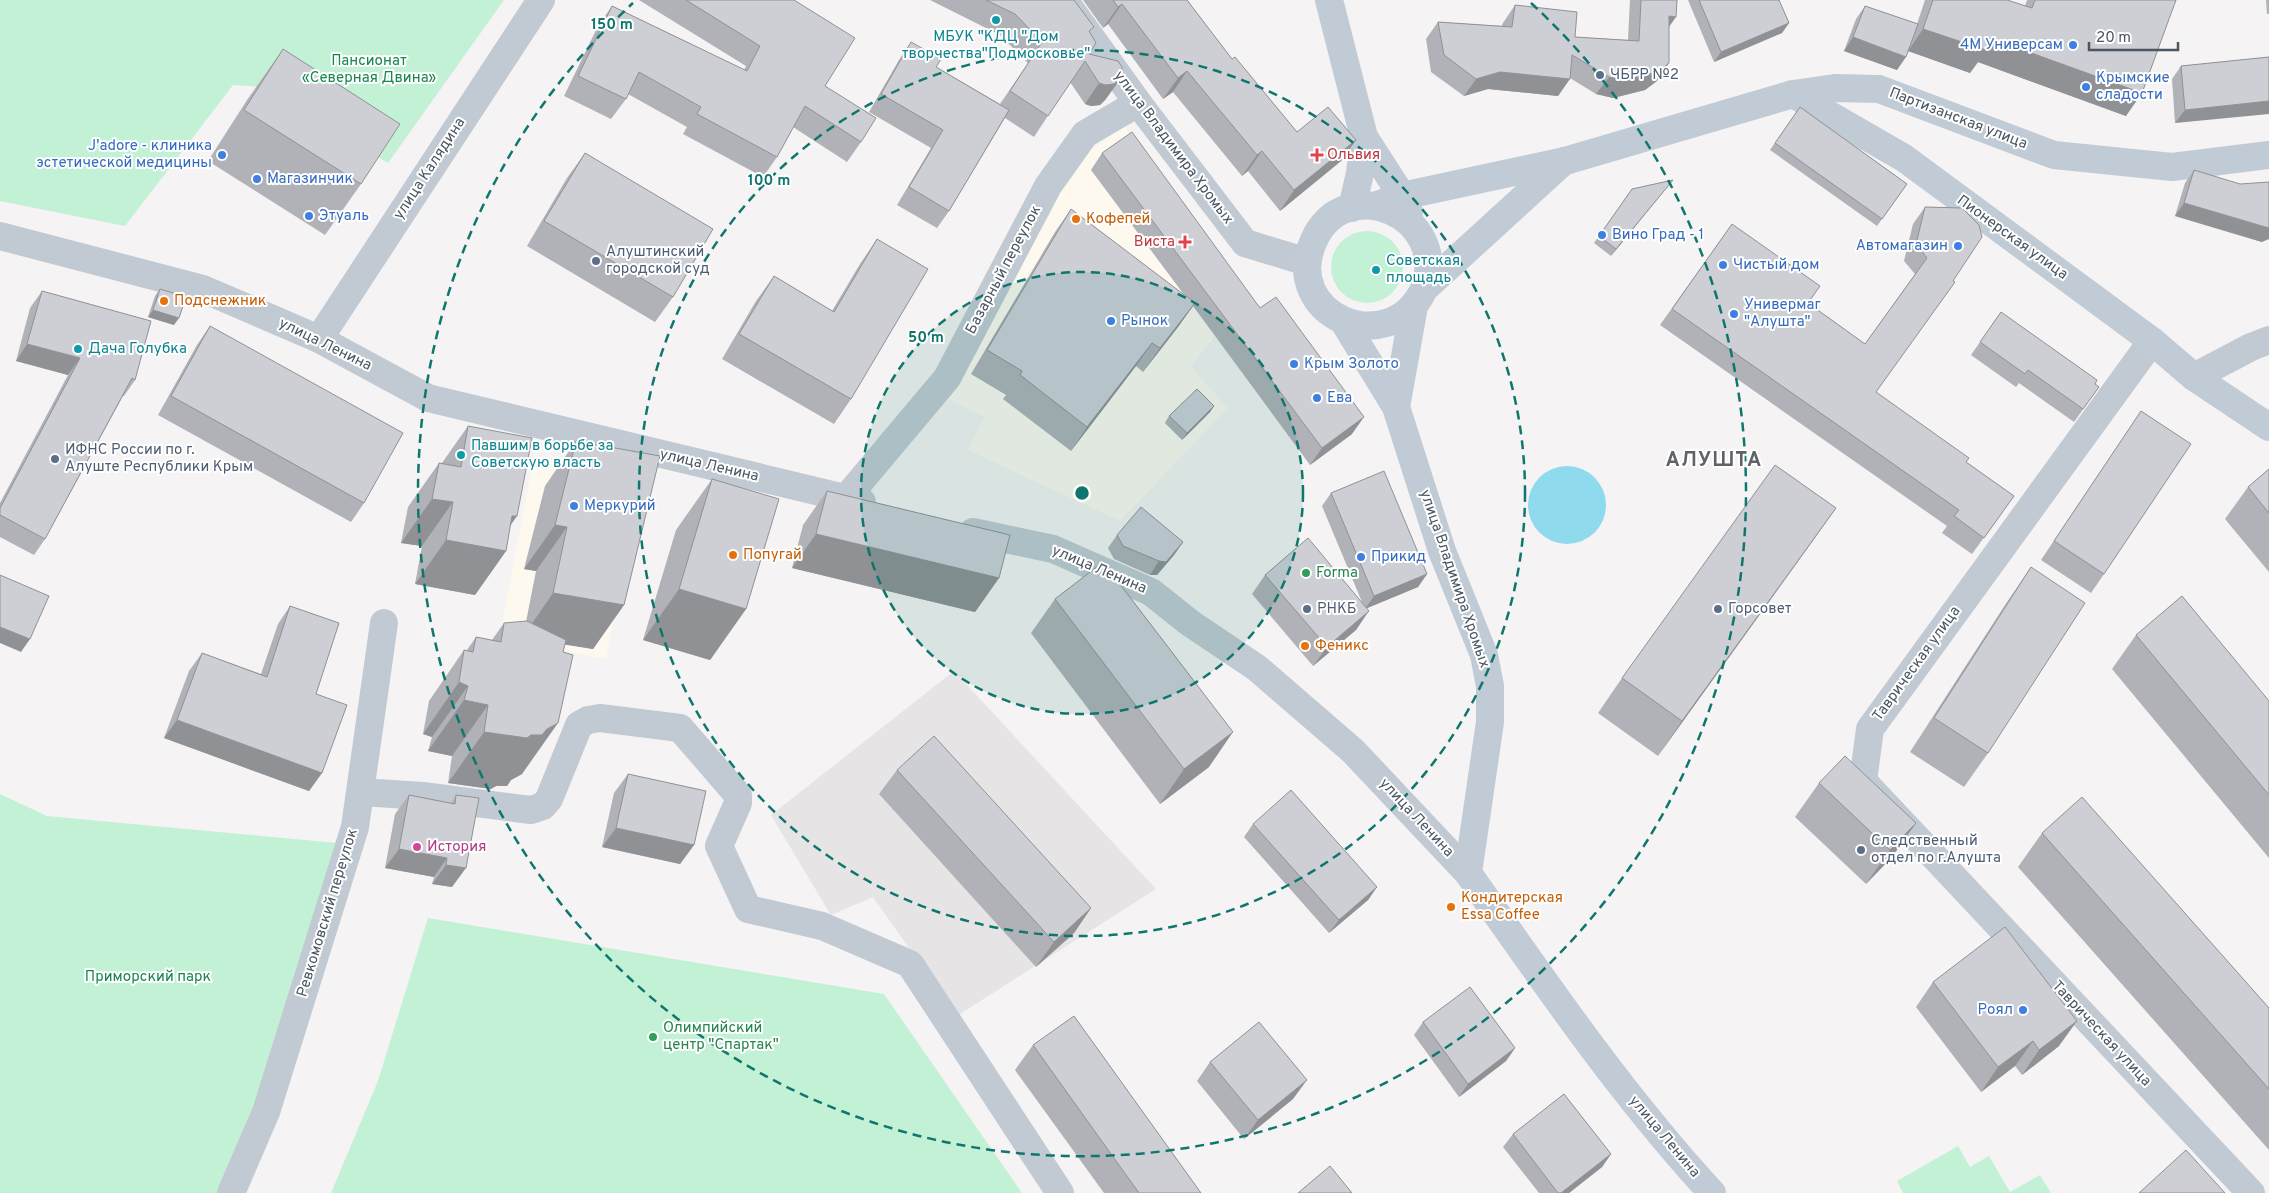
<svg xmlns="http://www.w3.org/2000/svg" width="2269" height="1193" font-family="Overpass,sans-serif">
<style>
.commercial{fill:#fdf9ef}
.education{fill:#e6e4e5}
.green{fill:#c3f1d5}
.water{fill:#90daee}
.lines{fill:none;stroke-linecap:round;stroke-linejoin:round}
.minor{stroke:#c1cad2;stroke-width:28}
.secondary{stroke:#c1cbd6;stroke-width:28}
.wall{fill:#b0b2b7}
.shaded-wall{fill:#909195}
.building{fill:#cdcfd5;stroke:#909195}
.ring{fill:none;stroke:#0f766e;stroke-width:2.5;stroke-dasharray:9 6}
.culture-dot{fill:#0f9aa8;stroke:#fff;stroke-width:2}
.shop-dot{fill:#3f7fe0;stroke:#fff;stroke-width:2}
.service-dot{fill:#5c6f8a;stroke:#fff;stroke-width:2}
.health-dot{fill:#e0444e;stroke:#fff;stroke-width:2}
.food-dot{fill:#e8710a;stroke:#fff;stroke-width:2}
.leisure-dot{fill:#2e9e5b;stroke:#fff;stroke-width:2}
.hotel-dot{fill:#d1479c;stroke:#fff;stroke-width:2}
.labels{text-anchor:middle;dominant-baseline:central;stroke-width:4;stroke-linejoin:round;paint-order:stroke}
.culture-label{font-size:15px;fill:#0d838f;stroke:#fff;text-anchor:start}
.shop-label{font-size:15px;fill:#366cbe;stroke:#fff;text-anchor:start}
.park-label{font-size:15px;fill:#17864f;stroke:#fff}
.service-label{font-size:15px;fill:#4e5e75;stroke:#fff;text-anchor:start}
.street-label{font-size:15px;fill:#4a5661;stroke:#fff}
.health-label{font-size:15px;fill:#be3a42;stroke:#fff;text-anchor:start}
.food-label{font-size:15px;fill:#c56008;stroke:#fff;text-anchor:start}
.leisure-label{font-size:15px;fill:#27864d;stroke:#fff;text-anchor:start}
.hotel-label{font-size:15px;fill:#b23c85;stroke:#fff;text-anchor:start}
.district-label{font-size:20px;font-weight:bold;letter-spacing:1px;fill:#5f6368;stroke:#fff}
.centre{fill:#0f766e;stroke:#fff;stroke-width:2.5}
.ring-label{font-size:15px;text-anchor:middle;font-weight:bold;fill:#0f766e;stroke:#fff;stroke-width:4;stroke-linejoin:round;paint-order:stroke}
</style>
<rect width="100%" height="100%" fill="#f5f3f3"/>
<g class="commercial">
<polygon points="1125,126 1255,304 1213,338 1191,367 1228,408 1120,521 968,450 984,417 946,398 1073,162"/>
<polygon points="534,457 641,477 606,659 499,639"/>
</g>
<polygon class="education" points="954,671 1156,889 957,1016 873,897 831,915 771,815"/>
<g class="green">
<polygon points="0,0 504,0 388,163 262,87 233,85 125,226 0,201"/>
<circle cx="1367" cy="267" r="36"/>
<polygon points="0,794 47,816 337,843 229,1193 0,1193"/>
<polygon points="428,918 884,994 1022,1193 331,1193 378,1081"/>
<polygon points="1958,1146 1970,1167 1989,1156 2010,1192 2040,1175 2051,1193 1903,1193 1897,1181"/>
</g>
<circle class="water" cx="1567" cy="505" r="39"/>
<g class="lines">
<g class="minor">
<polyline points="1064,0 1138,103 1245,243 1307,262"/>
<polyline points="0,236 203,289 319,339 428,398 862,502"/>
<polyline points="319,339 541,0"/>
<polyline points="2152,341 1870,729 1863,781 2251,1193"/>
<polyline points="2194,377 2251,347 2269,340"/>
<polyline points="847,497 947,378 1048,186 1085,134 1138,103"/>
<polyline points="973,532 1053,549 1151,592 1190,623 1257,668 1353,751 1468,873"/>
<polyline points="361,792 423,796 531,810 543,806 549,799 579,725 588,720 600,718 680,728 738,795 738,803 719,846 748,909 822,926 910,964 1060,1193"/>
<polyline points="231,1193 266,1112 355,827 384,623"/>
</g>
<g class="secondary">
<polyline points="1329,0 1364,137 1402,196 1409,212"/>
<polyline points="1793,94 1904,158 2152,341 2194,377 2269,427"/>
<polyline points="1375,206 1402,196 1565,161 1793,94 1835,88 1879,89 2054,155 2172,167 2269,155"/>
<polyline points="1352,208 1360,173 1364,137"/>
<path d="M1424,289C1451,215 1345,171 1314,240C1279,315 1390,362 1424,289L1564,161"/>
<path d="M1344,322L1396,407L1442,551L1484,655L1490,686V722L1468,873C1545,983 1621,1094 1712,1193"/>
<polyline points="1396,407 1414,306"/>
</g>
</g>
<g class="wall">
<polygon points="639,0 794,0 825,86 861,142 847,162 793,127 777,157 763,177 683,134 687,127 628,94 626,99 611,119 564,96 598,26 612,6 744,70 746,66"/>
<polygon points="930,0 1074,0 1090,33 1089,54 1106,99 1100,105 1091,106 1085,104 1070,82 1034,137 1005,118 949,211 937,228 897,205 931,148 869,112 899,60 911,42 936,67 1000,104 1028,63 1000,35"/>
<polygon points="1083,0 1187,0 1232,59 1297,132 1356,140 1341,161 1280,211 1248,171 1242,176 1173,92 1163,99 1108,24 1103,28"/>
<polygon points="1630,0 1677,0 1669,27 1657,81 1645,90 1613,98 1596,94 1570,78 1558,96 1488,89 1464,96 1431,72 1426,39 1438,22 1502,26 1503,23 1515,5 1575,37 1628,40"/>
<polygon points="1688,0 1779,0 1789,23 1782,33 1714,62"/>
<polygon points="1925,0 2007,0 2025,6 2027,0 2176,0 2126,116 1978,62 1970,73 1908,51 1897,70 1844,51 1856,19 1865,6 1917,24"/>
<polygon points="2266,0 2269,0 2269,14 2267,14"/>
<polygon points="283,49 361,184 325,235 208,161 247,100"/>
<polygon points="2269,57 2175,123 2172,79 2181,66"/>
<polygon points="1800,107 1907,184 1877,226 1770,150"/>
<polygon points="585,153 673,297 655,322 527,246 567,178"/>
<polygon points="1102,153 1352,434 1310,465 1193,306 1178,327 1143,372 1136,366 1071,451 1003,399 1006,395 971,374 1055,232 1071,209 1185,296 1091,170"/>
<polygon points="2194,170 2262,242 2175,216 2185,183"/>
<polygon points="1673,180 1611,256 1594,243 1632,189"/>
<polygon points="1925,207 1962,208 1876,392 1966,462 2014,496 1972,554 1942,533 1947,526 1660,325 1732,224 1808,303 1865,344 1915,274 1904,261 1913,224"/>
<polygon points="877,239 851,399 834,424 722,359 756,301 774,276 832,311 860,264"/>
<polygon points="160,289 174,325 148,317 155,296"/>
<polygon points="42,291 135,380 124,396 123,396 45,539 34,555 0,537 0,503 68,375 16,361 30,308"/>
<polygon points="2001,312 2099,387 2074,422 2019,383 2016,387 1971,355"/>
<polygon points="210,326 364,503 351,522 158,415 197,345"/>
<polygon points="1214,406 1210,412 1182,440 1165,423 1169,416"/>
<polygon points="2141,411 2104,574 2091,593 2041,560"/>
<polygon points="468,426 510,526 506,551 475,595 415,584 422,546 401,543 408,507 439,463 442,463"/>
<polygon points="576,441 624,605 593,649 565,644 522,774 511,780 507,786 496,786 491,789 448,783 452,756 428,751 432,737 423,734 429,701 464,650 467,650 476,637 492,640 504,623 526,622 536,571 524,569 545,486"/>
<polygon points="2269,469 2269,572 2225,519 2248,487"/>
<polygon points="712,479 746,609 710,660 643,640 676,530"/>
<polygon points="827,491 999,578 975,612 792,568 803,525"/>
<polygon points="1331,493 1427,574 1418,587 1367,608 1356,630 1313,666 1252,594 1265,575 1362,602 1322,506"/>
<polygon points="1836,508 1658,756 1598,713 1622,678"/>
<polygon points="1117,535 1183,542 1174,555 1157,575 1150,575 1114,559 1108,548"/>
<polygon points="2031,567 1988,753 1964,787 1910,752 2007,602"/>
<polygon points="1055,599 1209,767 1160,804 1031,633"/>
<polygon points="290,606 316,694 322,773 309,791 164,738 189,671 202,653 261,674 278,624"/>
<polygon points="2136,635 2269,701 2269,858 2112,669"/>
<polygon points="897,770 1091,908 1074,933 1036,967 879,794"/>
<polygon points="628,774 694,845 680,864 602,847 614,793"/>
<polygon points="1819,783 1916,823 1892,857 1866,884 1795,817"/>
<polygon points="409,795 451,803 456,795 452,887 432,884 434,877 385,868 395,814"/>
<polygon points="1253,824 1377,887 1368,900 1329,933 1244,837"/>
<polygon points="2042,833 2269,1008 2269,1150 2018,867"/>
<polygon points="1933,982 2059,1046 2022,1075 2015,1066 1981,1092 1916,1007"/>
<polygon points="1423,1022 1515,1048 1506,1061 1459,1097 1414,1035"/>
<polygon points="1033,1045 1201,1193 1104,1193 1015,1070"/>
<polygon points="1210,1062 1293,1099 1244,1139 1197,1081"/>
<polygon points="1513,1134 1611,1154 1602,1167 1569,1193 1539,1193 1503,1147"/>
</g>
<g class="shaded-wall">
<polygon points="1122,4 1108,24 1103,28 1118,7"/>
<polygon points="1669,16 1676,17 1664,34"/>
<polygon points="1789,23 1782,33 1714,62 1721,52"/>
<polygon points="1923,29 1990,38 2142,93 2126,116 1978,62 1970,73 1908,51"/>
<polygon points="1853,37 1906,57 1897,70 1844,51"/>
<polygon points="1669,63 1657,81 1645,90 1613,98 1596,94 1609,77"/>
<polygon points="1187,71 1173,92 1163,99 1178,78"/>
<polygon points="1500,72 1570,79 1558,96 1488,89 1464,96 1476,79"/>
<polygon points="1121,78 1106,99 1100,105 1091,106 1085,104 1099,83"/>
<polygon points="2269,101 2269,114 2175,123 2185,110"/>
<polygon points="1356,140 1341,161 1280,211 1294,190"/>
<polygon points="1262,151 1248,171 1242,176 1257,155"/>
<polygon points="1673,180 1668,186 1611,256 1616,249"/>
<polygon points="2184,203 2269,228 2269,239 2262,242 2175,216"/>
<polygon points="1195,303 1178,327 1143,372 1160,348"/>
<polygon points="153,310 179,318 174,325 148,317"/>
<polygon points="1152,343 1136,366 1071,451 1087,427"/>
<polygon points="27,344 80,358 68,375 16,361"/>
<polygon points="1214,406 1210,412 1182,440 1187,433"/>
<polygon points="1364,417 1352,434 1310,465 1322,448"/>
<polygon points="432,499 453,502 422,546 401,543"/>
<polygon points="1836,508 1812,542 1658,756 1682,721"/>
<polygon points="512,516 517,516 494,549 506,551 475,595 415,584 446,540"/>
<polygon points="555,525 567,527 536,571 524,569"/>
<polygon points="816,534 999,578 975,612 792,568"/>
<polygon points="1183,542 1174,555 1157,575 1150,575 1159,561"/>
<polygon points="1427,574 1418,587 1365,609 1374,596"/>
<polygon points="679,589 746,609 710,660 643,640"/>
<polygon points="553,593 624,605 593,649 522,638"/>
<polygon points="1369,611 1356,630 1313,666 1327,647"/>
<polygon points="0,627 30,639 21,652 0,643"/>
<polygon points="459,682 468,686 432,737 423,734"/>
<polygon points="464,700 488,705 452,756 428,751"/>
<polygon points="177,720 322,773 309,791 164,738"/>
<polygon points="558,723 522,774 511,780 507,786 496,786 491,789 448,783 484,732 531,735 547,729"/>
<polygon points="1233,732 1209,767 1160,804 1184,769"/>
<polygon points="1916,823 1892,857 1866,884 1890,850"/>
<polygon points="616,828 694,845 680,864 602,847"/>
<polygon points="399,849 447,858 434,877 385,868"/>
<polygon points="446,865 466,868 452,887 432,884"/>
<polygon points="1377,887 1368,900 1329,933 1339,920"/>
<polygon points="1091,908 1074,933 1036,967 1054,942"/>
<polygon points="2077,1021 2059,1046 2022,1075 2039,1050"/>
<polygon points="2033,1041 2015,1066 1981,1092 1998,1067"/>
<polygon points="1515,1048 1506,1061 1459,1097 1468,1084"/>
<polygon points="1307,1080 1293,1099 1244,1139 1258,1120"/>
<polygon points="1611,1154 1602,1167 1569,1193 1561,1193"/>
</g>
<g class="building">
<polygon points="686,0 794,0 855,38 825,86 876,118 861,142 805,106 777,157 697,114 701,107 639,72 626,99 578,76 612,6 747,71 760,46"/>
<polygon points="986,0 1074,0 1094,27 1089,31 1096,43 1089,54 1118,61 1122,67 1121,78 1114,84 1105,85 1099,83 1085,61 1048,116 1010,91 1042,42 1015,14"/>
<polygon points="1113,0 1187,0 1232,59 1235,57 1297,132 1328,107 1356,140 1294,190 1262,151 1257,155 1187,71 1178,78 1122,4 1118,7"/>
<polygon points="1641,0 1677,0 1676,17 1669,16 1669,63 1658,72 1625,80 1609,77 1572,55 1570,79 1500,72 1476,79 1444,55 1438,22 1512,27 1515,5 1577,12 1575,37 1639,41"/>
<polygon points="1699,0 1779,0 1789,23 1721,52"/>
<polygon points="1933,0 2007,0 2032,8 2035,0 2176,0 2142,93 1990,38 1986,50 1923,29"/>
<polygon points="1865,6 1918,24 1906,57 1853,37"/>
<polygon points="911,42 941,59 936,67 1009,110 949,211 909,187 943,130 881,94"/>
<polygon points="283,49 400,124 361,184 244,110"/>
<polygon points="2269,57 2269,101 2185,110 2181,66"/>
<polygon points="1800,107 1907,184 1882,219 1775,143"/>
<polygon points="1132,132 1260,308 1276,297 1364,417 1322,448 1102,153"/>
<polygon points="585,153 713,229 673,297 544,221"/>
<polygon points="2194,170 2240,184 2269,182 2269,228 2184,203"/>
<polygon points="1673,180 1616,249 1599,236 1632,189"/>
<polygon points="1925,207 1962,208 1979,225 1982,237 1953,281 1955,282 1876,392 1969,458 1966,462 2014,496 1984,538 1954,516 1959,510 1672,309 1732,224 1820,286 1808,303 1865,344 1927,258 1916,244"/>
<polygon points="1071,209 1195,303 1160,348 1152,343 1087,427 1020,375 1022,371 987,350"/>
<polygon points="877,239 928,269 851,399 739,334 774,276 834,312"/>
<polygon points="160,289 186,297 179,318 153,310"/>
<polygon points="42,291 151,321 135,380 132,378 45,539 0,515 0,508 80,358 27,344"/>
<polygon points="2001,312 2097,380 2095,384 2099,387 2083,409 2028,370 2025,374 1980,342"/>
<polygon points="210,326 403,433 364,503 171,396"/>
<polygon points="1197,389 1214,406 1187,433 1169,416"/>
<polygon points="2141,411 2191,444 2104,574 2054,541"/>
<polygon points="468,426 532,438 517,516 512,516 506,551 446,540 453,502 432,499 439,463 461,467"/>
<polygon points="576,441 660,456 624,605 553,593 567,527 555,525"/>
<polygon points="1775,465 1836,508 1682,721 1622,678"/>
<polygon points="2269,469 2269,513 2248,487"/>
<polygon points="1384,471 1427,574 1374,596 1331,493"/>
<polygon points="712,479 779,499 746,609 679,589"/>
<polygon points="827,491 1010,535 999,578 816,534"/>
<polygon points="1141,507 1183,542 1166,562 1159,561 1123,546 1117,535"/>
<polygon points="1308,538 1369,611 1327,647 1265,575"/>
<polygon points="1103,562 1233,732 1184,769 1055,599"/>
<polygon points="2031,567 2085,603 1988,753 1934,718"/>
<polygon points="0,575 49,596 30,639 0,627"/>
<polygon points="2182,596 2269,701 2269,795 2136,635"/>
<polygon points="290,606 339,623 316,694 347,705 322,773 177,720 202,653 267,677"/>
<polygon points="527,621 566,640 563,652 573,655 558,723 547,729 542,735 531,735 527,738 484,732 488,705 464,700 468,686 459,682 464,650 473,652 476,637 501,642 504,623"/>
<polygon points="934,736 1091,908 1054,942 897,770"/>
<polygon points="1845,756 1916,823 1890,850 1819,783"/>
<polygon points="628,774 706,791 694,845 616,828"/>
<polygon points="1291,790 1377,887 1339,920 1253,824"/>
<polygon points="409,795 455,804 456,795 479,798 466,868 446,865 447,858 399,849"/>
<polygon points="2082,797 2269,1008 2269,1089 2042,833"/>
<polygon points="2005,927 2077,1021 2039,1050 2033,1041 1998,1067 1933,982"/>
<polygon points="1470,987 1515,1048 1468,1084 1423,1022"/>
<polygon points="1074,1016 1201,1193 1139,1193 1033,1045"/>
<polygon points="1259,1022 1307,1080 1258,1120 1210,1062"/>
<polygon points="1564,1094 1611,1154 1561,1193 1558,1193 1513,1134"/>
<polygon points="2186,1150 2225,1193 2139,1193"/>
<polygon points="1330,1166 1352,1193 1298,1193"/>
</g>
<circle cx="1082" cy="493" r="221" fill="#0f766e" fill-opacity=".12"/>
<g class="ring">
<circle cx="1082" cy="493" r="221"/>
<circle cx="1082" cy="493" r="443"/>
<path d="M1531 3A664 664 0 1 1 633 3"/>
</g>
<g class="culture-dot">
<circle cx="996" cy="20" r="5"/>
<circle cx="1376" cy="270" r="5"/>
<circle cx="78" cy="349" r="5"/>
<circle cx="461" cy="455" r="5"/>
</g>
<g class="shop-dot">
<circle cx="2073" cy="45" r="5"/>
<circle cx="2086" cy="87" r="5"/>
<circle cx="222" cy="155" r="5"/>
<circle cx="257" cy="179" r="5"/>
<circle cx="309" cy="216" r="5"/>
<circle cx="1602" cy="235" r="5"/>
<circle cx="1958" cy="246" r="5"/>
<circle cx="1723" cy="265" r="5"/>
<circle cx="1734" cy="314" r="5"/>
<circle cx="1111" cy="321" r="5"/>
<circle cx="1294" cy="364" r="5"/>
<circle cx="1317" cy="398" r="5"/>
<circle cx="574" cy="506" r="5"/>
<circle cx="1361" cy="557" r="5"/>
<circle cx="2023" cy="1010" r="5"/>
</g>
<g class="service-dot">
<circle cx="1600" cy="75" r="5"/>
<circle cx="596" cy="261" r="5"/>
<circle cx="55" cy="459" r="5"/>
<circle cx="1307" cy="609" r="5"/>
<circle cx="1718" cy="609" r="5"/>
<circle cx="1861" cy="850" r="5"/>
</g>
<g class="health-dot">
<path d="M1314.5 147.5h5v5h5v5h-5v5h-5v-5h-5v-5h5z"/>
<path d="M1182.5 234.5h5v5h5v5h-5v5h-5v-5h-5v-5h5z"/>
</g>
<g class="food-dot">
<circle cx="1076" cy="219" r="5"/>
<circle cx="164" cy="301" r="5"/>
<circle cx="733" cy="555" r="5"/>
<circle cx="1305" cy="646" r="5"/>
<circle cx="1451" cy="907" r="5"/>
</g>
<g class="leisure-dot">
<circle cx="1306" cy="573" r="5"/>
<circle cx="653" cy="1037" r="5"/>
</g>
<circle class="hotel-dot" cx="417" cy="847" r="5"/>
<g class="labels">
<g class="culture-label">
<text x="996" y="37" text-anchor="middle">МБУК "КДЦ "Дом<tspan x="996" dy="17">творчества"Подмосковье"</tspan></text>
<text x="1386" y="261">Советская<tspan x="1386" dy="17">площадь</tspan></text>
<text x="88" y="349">Дача Голубка</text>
<text x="471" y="446">Павшим в борьбе за<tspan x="471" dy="17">Советскую власть</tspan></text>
</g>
<g class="shop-label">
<text x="2063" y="45" text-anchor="end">4М Универсам</text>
<text x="2096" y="78">Крымские<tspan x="2096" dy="17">сладости</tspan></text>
<text x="212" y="146" text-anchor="end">J'adore - клиника<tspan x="212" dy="17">эстетической медицины</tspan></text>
<text x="267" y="179">Магазинчик</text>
<text x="319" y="216">Этуаль</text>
<text x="1612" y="235">Вино Град - 1</text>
<text x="1948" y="246" text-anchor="end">Автомагазин</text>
<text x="1733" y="265">Чистый дом</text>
<text x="1744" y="305">Универмаг<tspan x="1744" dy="17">"Алушта"</tspan></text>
<text x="1121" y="321">Рынок</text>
<text x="1304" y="364">Крым Золото</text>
<text x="1327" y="398">Ева</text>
<text x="584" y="506">Меркурий</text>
<text x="1371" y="557">Прикид</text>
<text x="2013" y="1010" text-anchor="end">Роял</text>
</g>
<g class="park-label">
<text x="369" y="61">Пансионат<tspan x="369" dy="17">«Северная Двина»</tspan></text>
<text x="148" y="977">Приморский парк</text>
</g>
<g class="service-label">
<text x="1610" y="75">ЧБРР №2</text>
<text x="606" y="252">Алуштинский<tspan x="606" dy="17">городской суд</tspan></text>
<text x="65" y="450">ИФНС России по г.<tspan x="65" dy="17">Алуште Республики Крым</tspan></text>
<text x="1317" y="609">РНКБ</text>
<text x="1728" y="609">Горсовет</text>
<text x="1871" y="841">Следственный<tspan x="1871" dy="17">отдел по г.Алушта</tspan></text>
</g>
<g class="street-label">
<text transform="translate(1958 119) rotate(21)">Партизанская улица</text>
<text transform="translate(1173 148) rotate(53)">улица Владимира Хромых</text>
<text transform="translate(430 169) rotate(-57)">улица Калядина</text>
<text transform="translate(2012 238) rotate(36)">Пионерская улица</text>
<text transform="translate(1004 270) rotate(-62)">Базарный переулок</text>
<text transform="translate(325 345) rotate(26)">улица Ленина</text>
<text transform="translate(709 466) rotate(13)">улица Ленина</text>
<text transform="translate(1099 570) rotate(23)">улица Ленина</text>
<text transform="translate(1454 579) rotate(71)">улица Владимира Хромых</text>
<text transform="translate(1917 664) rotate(-54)">Таврическая улица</text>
<text transform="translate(1416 818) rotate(47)">улица Ленина</text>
<text transform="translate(328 913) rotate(-73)">Ревкомовский переулок</text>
<text transform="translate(2101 1034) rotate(47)">Таврическая улица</text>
<text transform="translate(1664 1137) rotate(50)">улица Ленина</text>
</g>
<g class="health-label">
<text x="1327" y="155">Ольвия</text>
<text x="1175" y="242" text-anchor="end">Виста</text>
</g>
<g class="food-label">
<text x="1086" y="219">Кофепей</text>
<text x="174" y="301">Подснежник</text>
<text x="743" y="555">Попугай</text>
<text x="1315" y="646">Феникс</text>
<text x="1461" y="898">Кондитерская<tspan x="1461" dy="17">Essa Coffee</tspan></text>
</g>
<g class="leisure-label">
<text x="1316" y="573">Forma</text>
<text x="663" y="1028">Олимпийский<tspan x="663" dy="17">центр "Спартак"</tspan></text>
</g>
<g class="hotel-label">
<text x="427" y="847">История</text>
</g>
<g class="district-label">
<text x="1714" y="461">АЛУШТА</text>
</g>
</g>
<circle cx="1082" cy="493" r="8" class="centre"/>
<g class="ring-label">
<text x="612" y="29">150 m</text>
<text x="769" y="185">100 m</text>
<text x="926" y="342">50 m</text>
</g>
<path d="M2089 42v8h89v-8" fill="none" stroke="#4a5661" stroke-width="2.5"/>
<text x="2096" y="42" font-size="15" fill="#4a5661" stroke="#ffffff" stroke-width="4" paint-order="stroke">20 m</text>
</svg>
